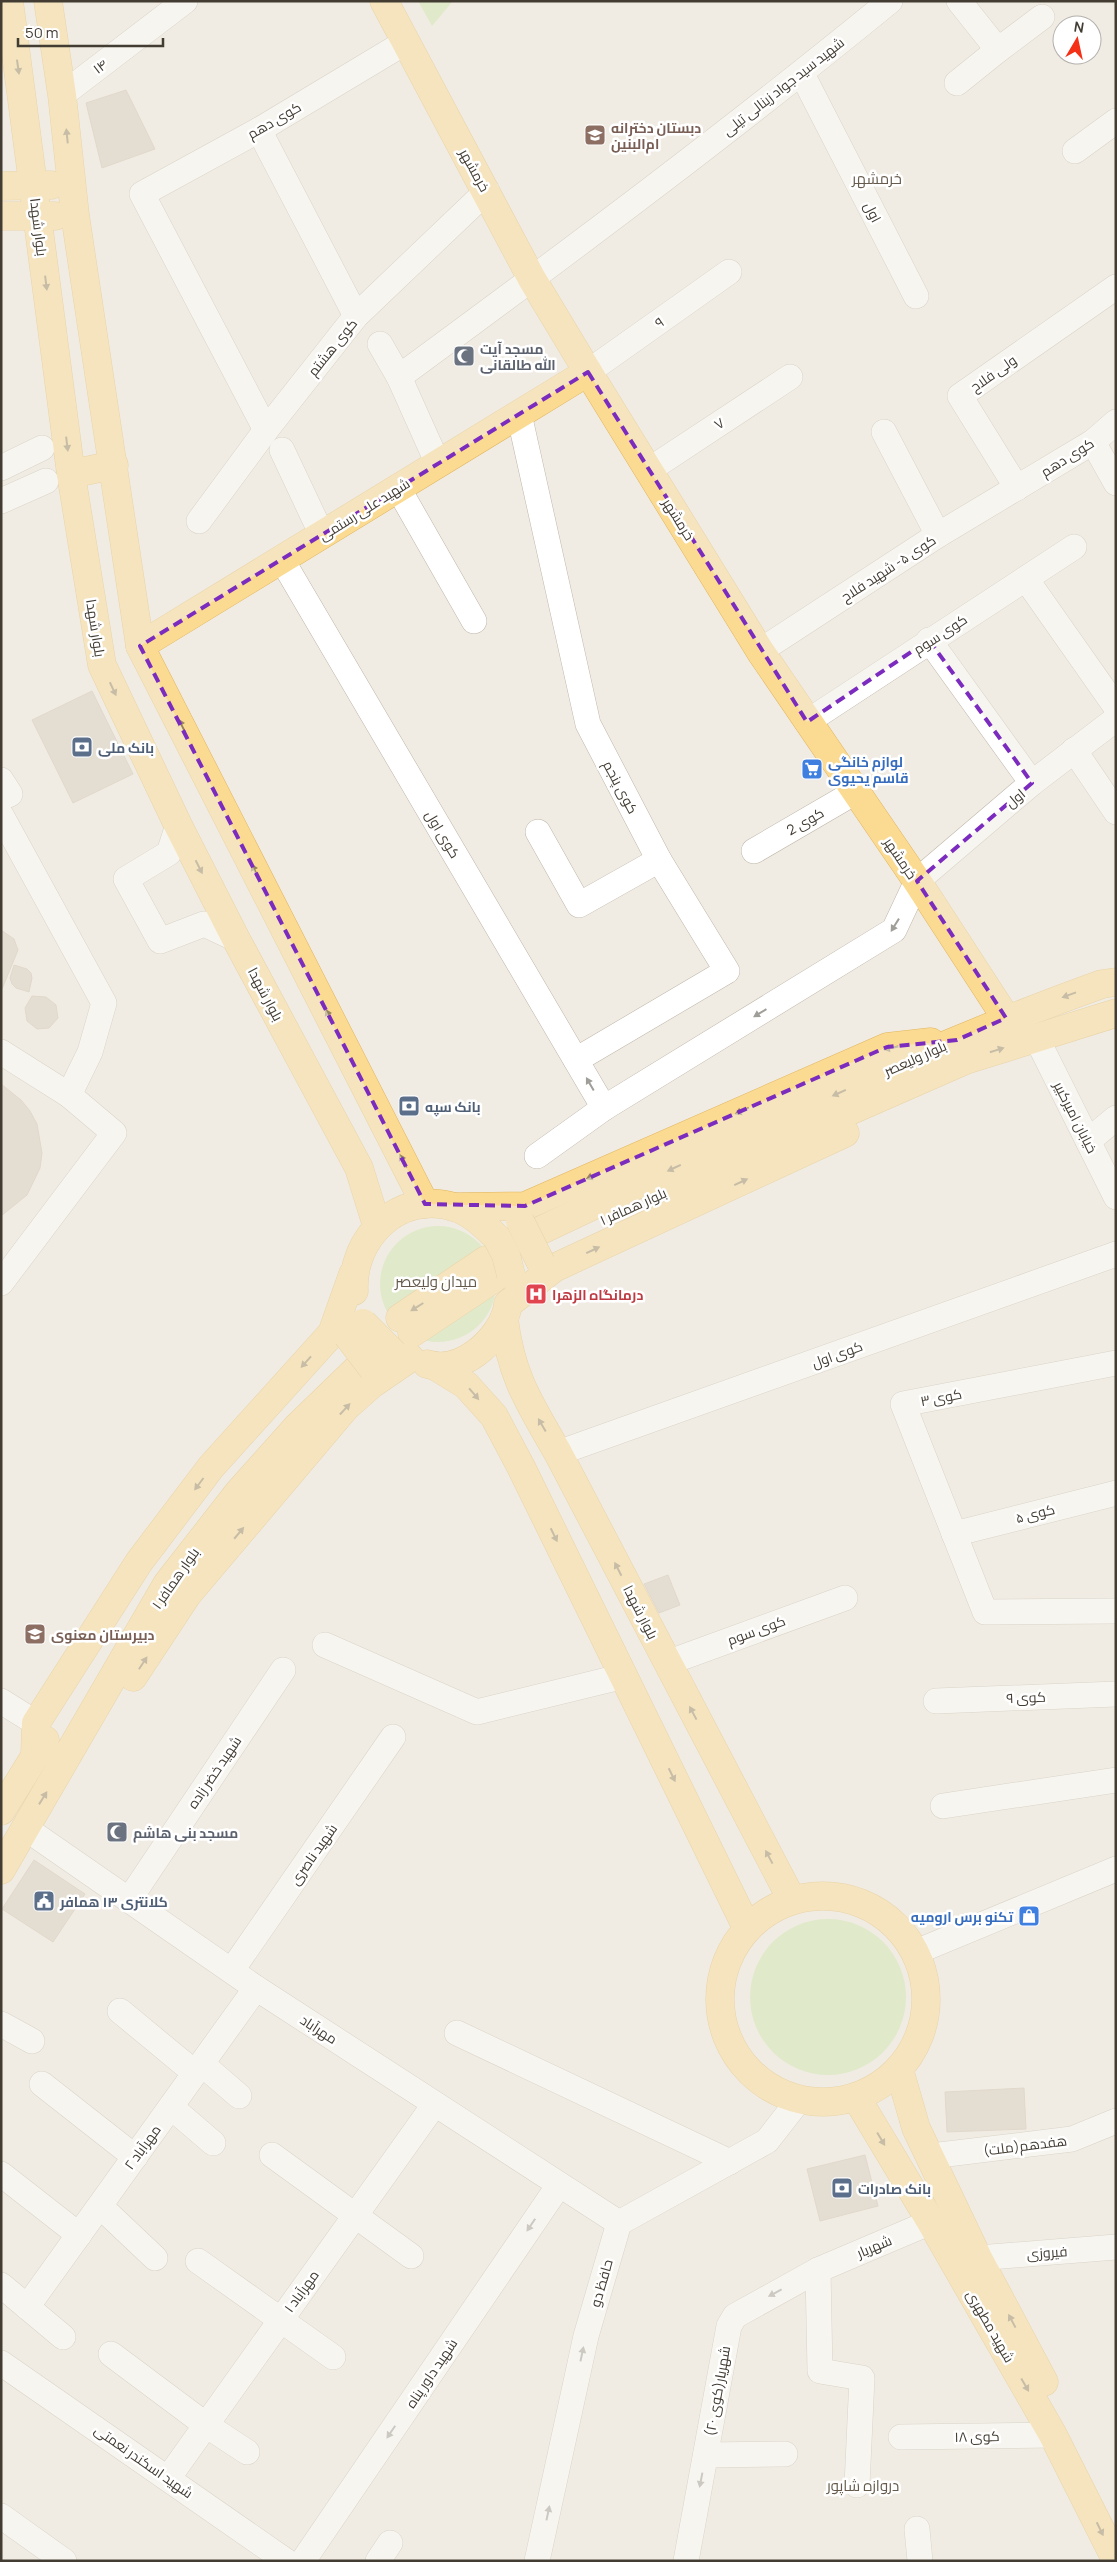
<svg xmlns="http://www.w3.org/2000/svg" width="1117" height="2562" font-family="Manrope,Cairo,sans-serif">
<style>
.green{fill:#cde5ac}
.building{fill:#d5cabc;stroke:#cdbfac}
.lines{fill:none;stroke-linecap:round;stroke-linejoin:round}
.minor-casing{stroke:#bfb6a9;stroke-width:26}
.major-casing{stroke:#e0b662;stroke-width:29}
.minor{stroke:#fff;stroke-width:25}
.major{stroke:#fbda91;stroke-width:28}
.major-bridge-casing{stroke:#e0b662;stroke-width:29;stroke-linecap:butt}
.major-bridge{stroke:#fbda91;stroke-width:28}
.oneway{fill:#95835d}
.oneway2{fill:#a09e99}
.marked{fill:none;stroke:#7b2cbf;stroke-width:4;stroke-dasharray:10 6;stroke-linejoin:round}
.labels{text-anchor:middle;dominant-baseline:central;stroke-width:5;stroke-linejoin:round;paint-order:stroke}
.street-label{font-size:14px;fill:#423c33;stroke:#fff}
.education-label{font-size:14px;font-weight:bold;fill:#785e54;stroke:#fff;text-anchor:start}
.worship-label{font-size:14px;font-weight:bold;fill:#5b616d;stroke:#fff;text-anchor:start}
.service-label{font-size:14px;font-weight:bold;fill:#4e5e75;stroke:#fff;text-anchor:start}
.shop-label{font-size:14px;font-weight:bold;fill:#366cbe;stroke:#fff;text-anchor:start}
.health-label{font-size:14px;font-weight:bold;fill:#be3a42;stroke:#fff;text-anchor:start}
.neighbourhood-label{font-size:15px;fill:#655a4b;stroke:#fff}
</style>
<rect width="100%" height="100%" fill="#f1ece3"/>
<g class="green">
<polygon points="418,1 453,1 432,26"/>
<circle cx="438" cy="1284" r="58"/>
<circle cx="828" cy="1997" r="78"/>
</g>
<g class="building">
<polygon points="126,90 155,149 102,168 86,103"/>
<polygon points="92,691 133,774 73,803 32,720"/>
<polygon points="1,930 14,939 18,950 2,989"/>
<polygon points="14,965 27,969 31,973 32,978 29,992 16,988 12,984 10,978"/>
<polygon points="32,996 46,997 56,1005 58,1018 49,1028 37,1029 27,1021 25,1008"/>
<polygon points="1,1084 21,1100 30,1111 37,1124 42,1153 40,1168 27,1195 1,1216"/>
<polygon points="668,1575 680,1605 659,1613 644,1584"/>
<polygon points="34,1860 85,1894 53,1942 2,1909"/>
<polygon points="1024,2088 1026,2129 947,2132 945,2092"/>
<polygon points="865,2155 878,2206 820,2221 807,2169"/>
</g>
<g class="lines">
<g class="minor-casing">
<g id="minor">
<polyline points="959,1 998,50 1042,17"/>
<polyline points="802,74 916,296"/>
<polyline points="957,83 998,50"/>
<polyline points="62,95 185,1"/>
<polyline points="259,130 356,316"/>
<polyline points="1075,151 1116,121"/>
<polyline points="380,344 399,377 438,464"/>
<polyline points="588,372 729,272"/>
<path d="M399,377C565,255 730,132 890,1"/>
<polyline points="519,414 588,724 659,860 727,971 576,1060"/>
<polyline points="266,430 142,194 259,130 404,43"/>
<polyline points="884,432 938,535"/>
<polyline points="1093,442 1116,483"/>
<polyline points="282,450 322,535"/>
<polyline points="1,468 42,448"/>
<polyline points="649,470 790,377"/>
<polyline points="398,488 474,621"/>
<polyline points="1017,488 960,396 1116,287"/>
<polyline points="1,501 46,481"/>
<polyline points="199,521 266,430 356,316 487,191"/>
<polyline points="282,560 604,1108"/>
<polyline points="1026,579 1116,707"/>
<polyline points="929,640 1032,783"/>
<polyline points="760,651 938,535 1093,442 1116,422"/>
<polyline points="807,722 1074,547"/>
<polyline points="1074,750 1116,812"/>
<polyline points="1,780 10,794 1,798"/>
<polyline points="1,815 104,1003 90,1052 69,1095"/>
<polyline points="178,825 169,853 126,879 160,941 204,924 236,939"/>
<polyline points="538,832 579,905 659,860"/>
<polyline points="754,851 857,791"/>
<polyline points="1036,1037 1116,1197"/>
<polyline points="1,1052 69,1095 114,1133 1,1283"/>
<polyline points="1088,1141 1116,1118"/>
<polyline points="537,1156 604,1108 894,930 917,881 1032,783 1116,719"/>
<polyline points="1116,1363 903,1404 985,1612 1116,1611"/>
<polyline points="558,1453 1116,1254"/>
<polyline points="954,1534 1116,1493"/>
<polyline points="325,1645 477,1712 624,1676"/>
<polyline points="667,1663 845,1598"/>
<polyline points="1,1701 36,1723"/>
<polyline points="936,1701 1116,1694"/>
<polyline points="943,1806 1116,1780"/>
<polyline points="25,1828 256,1988 619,2223"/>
<polyline points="129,1900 283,1670"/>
<polyline points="916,1952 1116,1869"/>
<polyline points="232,1970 393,1737"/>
<polyline points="120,2011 195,2073"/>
<polyline points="1,2024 32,2041"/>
<polyline points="457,2033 730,2162"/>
<polyline points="202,2064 239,2096"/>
<polyline points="42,2084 135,2157"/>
<polyline points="171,2107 213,2143"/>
<polyline points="272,2155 411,2256"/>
<polyline points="931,2156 1072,2139 1116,2121"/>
<polyline points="1,2174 79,2235"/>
<polyline points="100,2206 155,2258"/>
<polyline points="978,2258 1116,2247"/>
<polyline points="198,2261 333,2357"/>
<polyline points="818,2270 820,2371 862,2378 857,2485"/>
<polyline points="1,2285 63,2337"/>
<polyline points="27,2307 256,1988"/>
<polyline points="111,2354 206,2425 247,2452"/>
<polyline points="1,2363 286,2561"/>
<polyline points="901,2437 1053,2435"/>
<polyline points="706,2455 785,2454"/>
<polyline points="169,2477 434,2105"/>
<polyline points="1,2516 64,2561"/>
<polyline points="917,2529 920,2561"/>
<polyline points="303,2561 559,2185"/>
<polyline points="378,2561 390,2543"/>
<polyline points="537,2561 586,2336 619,2223 767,2141 799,2100"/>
<polyline points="686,2561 729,2326 735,2316 818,2270 931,2222"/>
</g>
</g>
<g class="major-casing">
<g id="major">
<polyline points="9,1 71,474 102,665 178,825 236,939 359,1168 377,1226"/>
<polyline points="48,1 62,95 75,215 140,646 425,1204"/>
<polyline points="384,1 532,279 588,372 760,651 917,881 1006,1018"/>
<polyline points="1,186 51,185"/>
<polyline points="1,216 55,216"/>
<polyline points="71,474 114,465"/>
<polyline points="140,646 588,372"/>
<polyline points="676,1187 966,1060 1116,1013"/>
<polyline points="453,1207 525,1206 887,1047 931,1042"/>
<path d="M533,1234C720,1146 907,1054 1102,984L1116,982"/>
<path d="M354,1291C351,1238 399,1190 454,1207C472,1213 484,1225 497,1238"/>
<polyline points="508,1304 554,1268 845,1133"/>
<polyline points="400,1318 486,1260"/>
<path d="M504,1319C511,1377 530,1404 558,1453L792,1900"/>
<polyline points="412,1333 493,1279"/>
<path d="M427,1364C460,1375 499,1341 507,1310"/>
<polyline points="435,1366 466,1385 494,1416 521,1467 747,1928"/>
<polyline points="133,1677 187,1595 346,1407 372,1384 410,1358"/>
<polyline points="35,1756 36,1723 139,1562 211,1467 332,1333 353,1274"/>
<polyline points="1,1811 45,1740"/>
<polyline points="1,1870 167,1584 238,1493 297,1427 359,1367"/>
<circle cx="823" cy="1999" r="103"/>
<polyline points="899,2069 916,2128 978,2258 1044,2382"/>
<polyline points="856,2097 931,2222 1053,2435 1116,2560"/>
</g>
</g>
<use href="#minor" class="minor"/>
<use href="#major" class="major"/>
<g class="major-bridge-casing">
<g id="major-bridge">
<polyline points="520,1221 541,1263"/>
<polyline points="497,1238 506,1255 511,1275"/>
<polyline points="363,1323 394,1354"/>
<polyline points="347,1335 373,1369"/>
</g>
</g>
<use href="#major-bridge" class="major-bridge"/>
</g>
<defs><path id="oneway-solid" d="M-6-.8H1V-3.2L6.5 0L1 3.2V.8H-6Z" transform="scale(1.25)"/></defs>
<g class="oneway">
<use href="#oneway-solid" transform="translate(18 67) rotate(82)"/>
<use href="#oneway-solid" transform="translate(67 136) rotate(-96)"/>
<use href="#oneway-solid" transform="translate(46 283) rotate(83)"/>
<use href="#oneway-solid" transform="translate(67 444) rotate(83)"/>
<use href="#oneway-solid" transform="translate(113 689) rotate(65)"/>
<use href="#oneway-solid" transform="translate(182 726) rotate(-117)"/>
<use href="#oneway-solid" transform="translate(199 867) rotate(63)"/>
<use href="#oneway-solid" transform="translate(255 871) rotate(-117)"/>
<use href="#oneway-solid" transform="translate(1069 995) rotate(160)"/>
<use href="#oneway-solid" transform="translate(329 1016) rotate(-117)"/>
<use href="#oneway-solid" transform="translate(891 1048) rotate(169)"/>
<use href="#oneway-solid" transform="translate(997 1050) rotate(-18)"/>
<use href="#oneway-solid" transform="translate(839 1093) rotate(156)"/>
<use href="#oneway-solid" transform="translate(742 1111) rotate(156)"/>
<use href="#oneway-solid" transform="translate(403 1161) rotate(-117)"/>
<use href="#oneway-solid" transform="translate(674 1168) rotate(155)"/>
<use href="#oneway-solid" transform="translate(593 1176) rotate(156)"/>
<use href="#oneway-solid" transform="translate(741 1182) rotate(-25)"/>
<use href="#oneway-solid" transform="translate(593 1250) rotate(-25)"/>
<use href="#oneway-solid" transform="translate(417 1307) rotate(148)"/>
<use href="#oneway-solid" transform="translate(306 1362) rotate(132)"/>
<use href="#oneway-solid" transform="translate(474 1394) rotate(49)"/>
<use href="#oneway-solid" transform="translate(345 1409) rotate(-47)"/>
<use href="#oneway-solid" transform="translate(542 1425) rotate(-120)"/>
<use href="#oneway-solid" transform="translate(199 1484) rotate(127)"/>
<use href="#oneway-solid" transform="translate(239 1533) rotate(-50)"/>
<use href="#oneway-solid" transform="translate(554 1535) rotate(64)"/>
<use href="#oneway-solid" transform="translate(618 1569) rotate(-117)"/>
<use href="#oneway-solid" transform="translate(143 1663) rotate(-57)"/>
<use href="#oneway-solid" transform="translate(693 1713) rotate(-118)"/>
<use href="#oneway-solid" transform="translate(672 1775) rotate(64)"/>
<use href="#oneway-solid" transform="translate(43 1798) rotate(-58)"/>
<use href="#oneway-solid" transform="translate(769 1857) rotate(-118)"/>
<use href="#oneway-solid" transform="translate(881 2139) rotate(59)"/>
<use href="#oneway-solid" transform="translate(1012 2321) rotate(-118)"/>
<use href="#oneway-solid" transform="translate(1025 2385) rotate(60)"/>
<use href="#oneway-solid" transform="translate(1100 2529) rotate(64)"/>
</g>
<g class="oneway2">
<use href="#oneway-solid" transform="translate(895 925) rotate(122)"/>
<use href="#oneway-solid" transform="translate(760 1013) rotate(149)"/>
<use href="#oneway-solid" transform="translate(590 1084) rotate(-120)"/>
<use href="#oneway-solid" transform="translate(531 2225) rotate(124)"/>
<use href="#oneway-solid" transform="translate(775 2293) rotate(152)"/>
<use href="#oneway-solid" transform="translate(582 2354) rotate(-78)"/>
<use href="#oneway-solid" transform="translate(391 2432) rotate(124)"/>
<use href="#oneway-solid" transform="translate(701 2480) rotate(101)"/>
<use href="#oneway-solid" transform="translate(548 2513) rotate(-78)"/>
</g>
<path d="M0 0H1117V2562H0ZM588,372L807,722L929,640L1032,783L917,881L1006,1018L957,1040L887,1047L525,1206L425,1204L140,646Z" fill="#f1ece3" fill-opacity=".55" fill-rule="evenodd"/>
<path class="marked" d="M588,372L807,722L929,640L1032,783L917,881L1006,1018L957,1040L887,1047L525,1206L425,1204L140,646Z"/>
<defs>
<g id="school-square" transform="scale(1.125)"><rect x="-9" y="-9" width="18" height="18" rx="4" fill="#8d6e63" stroke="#fff"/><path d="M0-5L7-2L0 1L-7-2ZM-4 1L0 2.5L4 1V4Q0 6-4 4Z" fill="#fff"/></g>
<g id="mosque-square" transform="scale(1.125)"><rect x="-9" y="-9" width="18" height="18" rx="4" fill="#6b7280" stroke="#fff"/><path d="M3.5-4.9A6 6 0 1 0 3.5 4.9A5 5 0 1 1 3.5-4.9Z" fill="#fff"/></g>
<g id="bank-square" transform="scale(1.125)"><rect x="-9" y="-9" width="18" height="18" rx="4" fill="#5c6f8a" stroke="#fff"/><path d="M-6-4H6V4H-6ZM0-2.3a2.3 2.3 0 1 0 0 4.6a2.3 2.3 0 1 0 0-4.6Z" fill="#fff"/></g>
<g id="supermarket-square" transform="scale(1.125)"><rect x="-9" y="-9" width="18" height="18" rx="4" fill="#3f7fe0" stroke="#fff"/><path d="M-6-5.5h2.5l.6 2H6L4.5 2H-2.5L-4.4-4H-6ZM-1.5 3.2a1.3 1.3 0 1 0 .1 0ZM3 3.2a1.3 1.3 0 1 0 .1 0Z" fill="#fff"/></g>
<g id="hospital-square" transform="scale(1.125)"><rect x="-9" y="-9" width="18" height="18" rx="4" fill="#e0444e" stroke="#fff"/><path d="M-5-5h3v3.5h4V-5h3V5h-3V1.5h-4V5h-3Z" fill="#fff"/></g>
<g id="civic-square" transform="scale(1.125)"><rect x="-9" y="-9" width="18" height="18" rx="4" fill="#5c6f8a" stroke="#fff"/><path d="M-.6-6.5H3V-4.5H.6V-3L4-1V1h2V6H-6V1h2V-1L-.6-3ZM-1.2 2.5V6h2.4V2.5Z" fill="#fff"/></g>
<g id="shop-square" transform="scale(1.125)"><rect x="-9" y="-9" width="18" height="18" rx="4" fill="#3f7fe0" stroke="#fff"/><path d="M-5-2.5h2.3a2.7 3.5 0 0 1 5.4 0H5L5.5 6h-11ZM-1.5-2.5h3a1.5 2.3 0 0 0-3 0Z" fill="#fff"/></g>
</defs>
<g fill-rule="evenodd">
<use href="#school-square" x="595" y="135"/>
<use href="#mosque-square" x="464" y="356"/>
<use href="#bank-square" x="82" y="747"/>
<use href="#supermarket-square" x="812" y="769"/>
<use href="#bank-square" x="409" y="1106"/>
<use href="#hospital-square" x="536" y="1294"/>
<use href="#school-square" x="35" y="1634"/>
<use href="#mosque-square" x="117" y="1832"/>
<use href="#civic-square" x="44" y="1901"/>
<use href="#shop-square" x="1029" y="1916"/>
<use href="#bank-square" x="842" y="2188"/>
</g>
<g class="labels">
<g class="street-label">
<text transform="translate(100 66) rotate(-37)">۱۴</text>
<text transform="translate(783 86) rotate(-38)">شهید سید جواد زینالی تیلی</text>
<text transform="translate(274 120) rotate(-30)">کوی دهم</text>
<text transform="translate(475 170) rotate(61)">خرمشهر</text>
<text transform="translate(873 212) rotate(63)">اول</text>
<text transform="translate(39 227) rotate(83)">بلوار شهدا</text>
<text transform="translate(659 322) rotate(-35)">۹</text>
<text transform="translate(332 347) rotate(-51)">کوی هشتم</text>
<text transform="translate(993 373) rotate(-35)">ولی فلاح</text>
<text transform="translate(719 423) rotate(-33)">۷</text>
<text transform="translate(1067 457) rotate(-32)">کوی دهم</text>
<text transform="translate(364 509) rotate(-32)">شهید علی رستمی</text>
<text transform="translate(679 519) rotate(58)">خرمشهر</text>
<text transform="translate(888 568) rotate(-33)">کوی ۵- شهید فلاح</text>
<text transform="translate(96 628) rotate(81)">بلوار شهدا</text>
<text transform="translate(940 634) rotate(-33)">کوی سوم</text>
<text transform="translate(621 787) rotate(62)">کوی پنجم</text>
<text transform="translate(1015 798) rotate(-40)">اول</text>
<text transform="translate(805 821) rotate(-30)">کوی 2</text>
<text transform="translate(443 834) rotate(59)">کوی اول</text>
<text transform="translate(901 858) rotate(56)">خرمشهر</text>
<text transform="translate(266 994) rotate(62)">بلوار شهدا</text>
<text transform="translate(915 1058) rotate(-24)">بلوار ولیعصر</text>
<text transform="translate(1076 1117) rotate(63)">خیابان امیرکبیر</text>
<text transform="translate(633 1206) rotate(-24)">بلوار همافر ۱</text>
<text transform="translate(837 1354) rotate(-20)">کوی اول</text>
<text transform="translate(941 1397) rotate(-11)">کوی ۳</text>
<text transform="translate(1035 1513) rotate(-14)">کوی ۵</text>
<text transform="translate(175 1578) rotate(-55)">بلوار همافر ۱</text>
<text transform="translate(641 1612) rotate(63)">بلوار شهدا</text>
<text transform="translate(756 1630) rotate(-20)">کوی سوم</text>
<text transform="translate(1026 1697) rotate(-2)">کوی ۹</text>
<text transform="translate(214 1772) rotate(-56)">شهید خضر زاده</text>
<text transform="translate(313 1854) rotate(-55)">شهید ناصری</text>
<text transform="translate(319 2029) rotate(33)">مهرآباد</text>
<text transform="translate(1025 2145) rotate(-7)">هفدهم(ملت)</text>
<text transform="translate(142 2147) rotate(-54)">مهرآباد ۲</text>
<text transform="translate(874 2246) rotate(-23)">شهریار</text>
<text transform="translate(1047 2252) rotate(-4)">فیروزی</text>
<text transform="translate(601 2283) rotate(-74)">حافظ دو</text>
<text transform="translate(301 2291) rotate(-54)">مهرآباد ۱</text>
<text transform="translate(991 2326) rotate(60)">شهید مطهری</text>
<text transform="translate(431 2373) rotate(-56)">شهید داور پناه</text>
<text transform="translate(717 2391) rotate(-80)">شهریار(کوی ۲۰)</text>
<text transform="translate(977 2436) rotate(-1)">کوی ۱۸</text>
<text transform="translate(144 2461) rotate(35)">شهید اسکندر نعمتی</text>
</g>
<g class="education-label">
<text x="611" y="127">دبستان دخترانه<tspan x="611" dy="16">ام‌البنین</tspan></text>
<text x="51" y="1634">دبیرستان معنوی</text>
</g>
<g class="worship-label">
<text x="480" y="348">مسجد آیت<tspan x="480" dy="16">الله طالقانی</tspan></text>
<text x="133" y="1832">مسجد بنی هاشم</text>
</g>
<g class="service-label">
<text x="98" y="747">بانک ملی</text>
<text x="425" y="1106">بانک سپه</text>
<text x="60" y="1901">کلانتری ۱۳ همافر</text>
<text x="858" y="2188">بانک صادرات</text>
</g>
<g class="shop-label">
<text x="828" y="761">لوازم خانگی<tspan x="828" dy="16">قاسم یحیوی</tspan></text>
<text x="1013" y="1916" text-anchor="end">تکنو برس ارومیه</text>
</g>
<g class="health-label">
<text x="552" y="1294">درمانگاه الزهرا</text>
</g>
<g class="neighbourhood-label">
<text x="877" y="178">خرمشهر</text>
<text x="436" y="1281">میدان ولیعصر</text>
<text x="863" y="2485">دروازه شاپور</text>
</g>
</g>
<rect width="1117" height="2562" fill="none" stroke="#423c33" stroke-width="5"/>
<g transform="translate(1077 40) rotate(9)"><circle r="24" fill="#ffffff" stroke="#b3b1ad"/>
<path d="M0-4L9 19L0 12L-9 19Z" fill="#f43016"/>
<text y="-8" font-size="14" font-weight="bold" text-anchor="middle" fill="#423c33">N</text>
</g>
<path d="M18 38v8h145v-8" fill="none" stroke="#423c33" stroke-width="2.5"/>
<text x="25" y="38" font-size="15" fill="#423c33" stroke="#ffffff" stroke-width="4" paint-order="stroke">50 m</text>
</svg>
